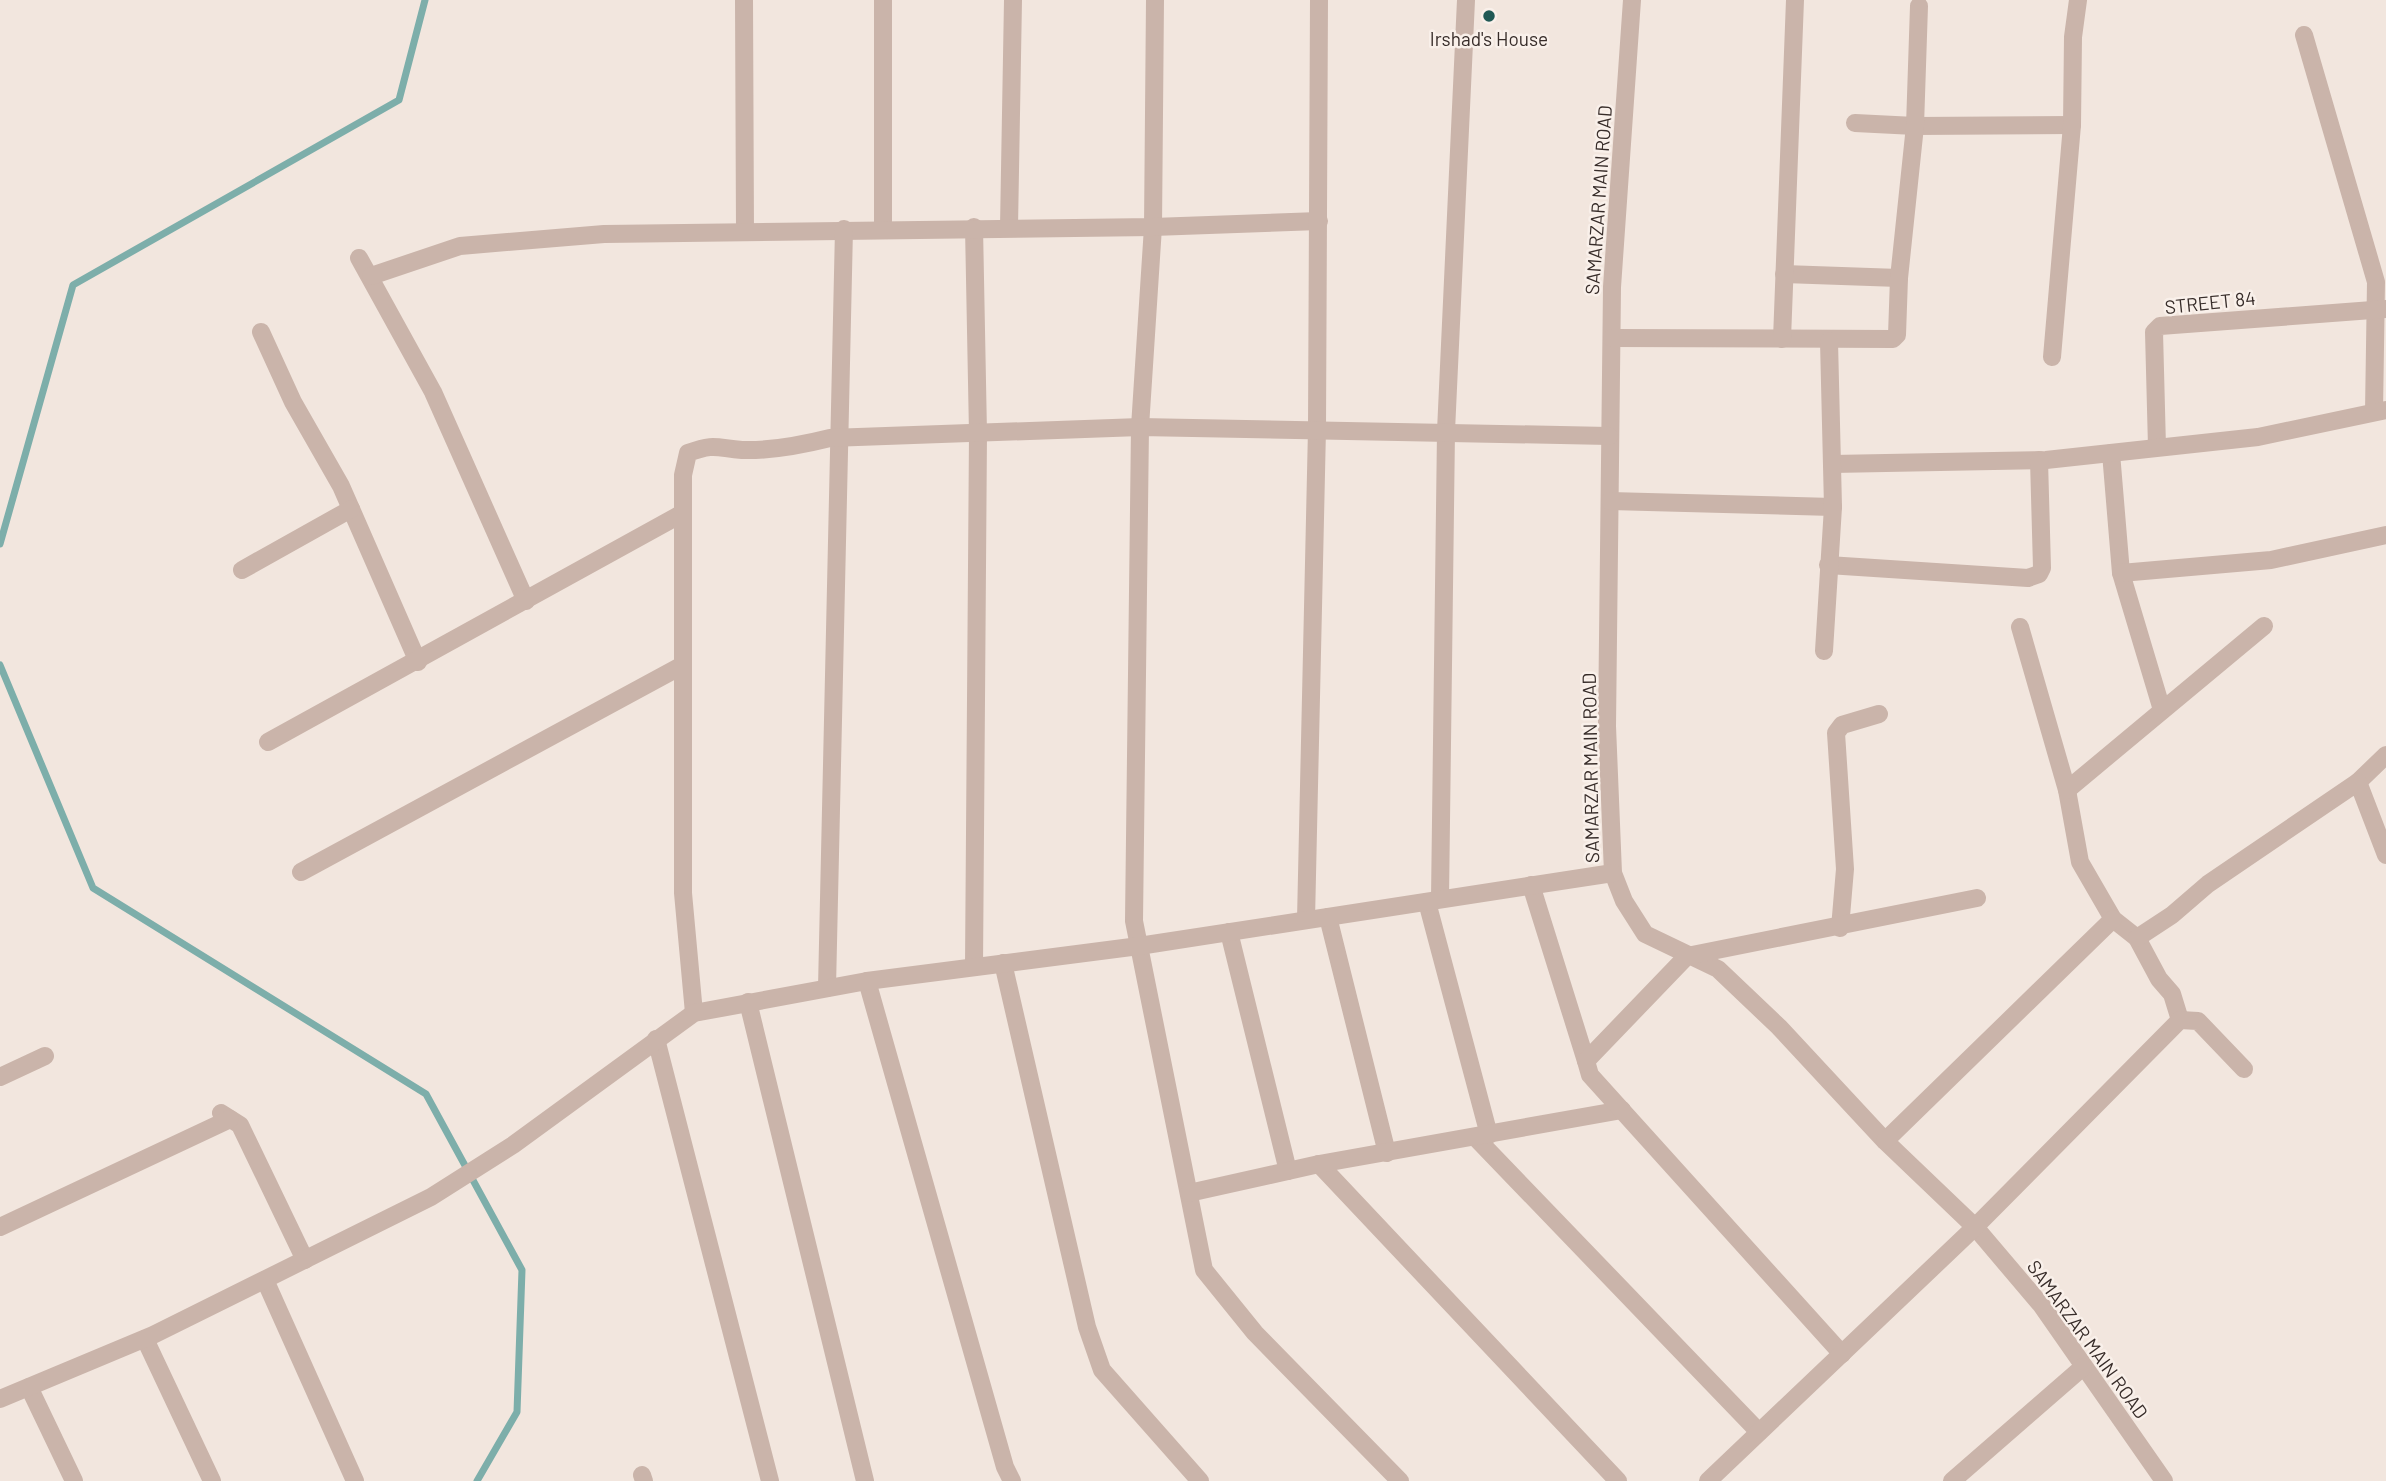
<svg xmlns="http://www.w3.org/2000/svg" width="2386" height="1481" font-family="Barlow,sans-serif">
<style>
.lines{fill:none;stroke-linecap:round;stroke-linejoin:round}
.stream{stroke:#7daeaa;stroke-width:7}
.minor{stroke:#cab4aa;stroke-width:18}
.poi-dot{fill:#205854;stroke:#f9f0ea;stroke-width:2.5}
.labels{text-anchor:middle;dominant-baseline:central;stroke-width:5;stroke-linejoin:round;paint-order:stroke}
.poi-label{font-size:19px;fill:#372c29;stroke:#f9f0ea}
.street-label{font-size:19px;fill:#372c29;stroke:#f9f0ea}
</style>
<rect width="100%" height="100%" fill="#f2e6de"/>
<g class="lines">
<g class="stream">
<polyline points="0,544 73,285 399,100 425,0"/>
<polyline points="0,665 93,888 426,1094 522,1270 517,1412 477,1481"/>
</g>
<g class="minor">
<polyline points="744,0 745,231"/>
<polyline points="1155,0 1153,227 1140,427 1134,921 1204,1270 1255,1333 1400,1481"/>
<polyline points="1632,0 1612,287 1607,726 1613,873 1624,901 1645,934 1718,969 1779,1027 1885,1141 1975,1227 2042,1306 2164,1481"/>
<polyline points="2304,35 2376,282 2374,412"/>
<polyline points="1855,123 1915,126 2072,125"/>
<polyline points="974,227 978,433 974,967"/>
<polyline points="1009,227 1013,0"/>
<polyline points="883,229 883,0"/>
<polyline points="359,258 433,392 526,601"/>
<polyline points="1784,274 1899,278"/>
<polyline points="371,276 460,246 604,234 1153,227 1319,221"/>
<polyline points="261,332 293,402 341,486 418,662"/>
<polyline points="1612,338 1893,339 1897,335 1899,278 1915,126 1919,6"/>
<polyline points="1782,339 1795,0"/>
<polyline points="2052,357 2072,125 2073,37 2078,0"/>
<polyline points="2157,447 2154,332 2160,326 2386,309"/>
<polyline points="2111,453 2121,573 2162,710"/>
<polyline points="1832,464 2046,460 2258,437 2386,410"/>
<polyline points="1610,501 1833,507"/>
<polyline points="1828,565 2028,578 2039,574 2042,568 2039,460"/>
<polyline points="242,570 351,509"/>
<polyline points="2121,573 2271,560 2386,535"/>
<polyline points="2020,627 2067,790 2080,862 2113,919 2137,938 2159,979 2172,994 2180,1020"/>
<polyline points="1824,651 1833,507 1829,341"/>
<polyline points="268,742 683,513"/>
<polyline points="2358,782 2386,755"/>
<polyline points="2067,790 2264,626"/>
<polyline points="301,872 683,665"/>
<polyline points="1531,885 1586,1061"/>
<polyline points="1440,899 1446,431 1466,0"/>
<polyline points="1427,902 1489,1135"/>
<polyline points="1328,917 1387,1153"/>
<polyline points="1306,920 1317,429 1319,0"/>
<polyline points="1840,928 1845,869 1836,733 1842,725 1879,714"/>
<polyline points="1229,932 1288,1171"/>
<polyline points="2137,938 2172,915 2208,884 2358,782 2386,855"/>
<polyline points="1003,963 1087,1327 1102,1370 1200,1481"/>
<polyline points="867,981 1005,1467 1012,1481"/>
<polyline points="827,988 844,229"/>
<polyline points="748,1002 865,1481"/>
<path d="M694,1013L683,893V475L688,453C715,443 716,448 742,450C771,451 802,445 830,438L1140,427L1609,436"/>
<polyline points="656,1039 770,1481"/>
<polyline points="0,1077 45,1056"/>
<polyline points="221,1113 240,1125 305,1260"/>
<polyline points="1476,1138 1759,1432"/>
<polyline points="1885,1141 2113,919"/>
<polyline points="1319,1164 1618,1481"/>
<polyline points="1189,1193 1319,1164 1622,1110"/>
<polyline points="0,1227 230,1119"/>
<polyline points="265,1280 355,1481"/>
<polyline points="145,1339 212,1481"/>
<polyline points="1842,1354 1590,1075 1586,1061 1687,956 1977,898"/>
<polyline points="29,1387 74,1481"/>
<polyline points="0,1399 153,1335 431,1197 513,1145 694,1013 867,981 1139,946 1613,873"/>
<polyline points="642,1475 644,1481"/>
<polyline points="1708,1481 1975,1227 2180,1020 2198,1021 2244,1069"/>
<polyline points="1952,1481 2083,1367"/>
</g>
</g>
<circle class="poi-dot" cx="1489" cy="16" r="7"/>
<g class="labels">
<g class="poi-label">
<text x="1489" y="38">Irshad's House</text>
</g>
<g class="street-label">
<text transform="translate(1598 200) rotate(-86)">SAMARZAR MAIN ROAD</text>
<text transform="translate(2210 302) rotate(-6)">STREET 84</text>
<text transform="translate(1590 768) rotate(-91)">SAMARZAR MAIN ROAD</text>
<text transform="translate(2088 1339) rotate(54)">SAMARZAR MAIN ROAD</text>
</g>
</g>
</svg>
